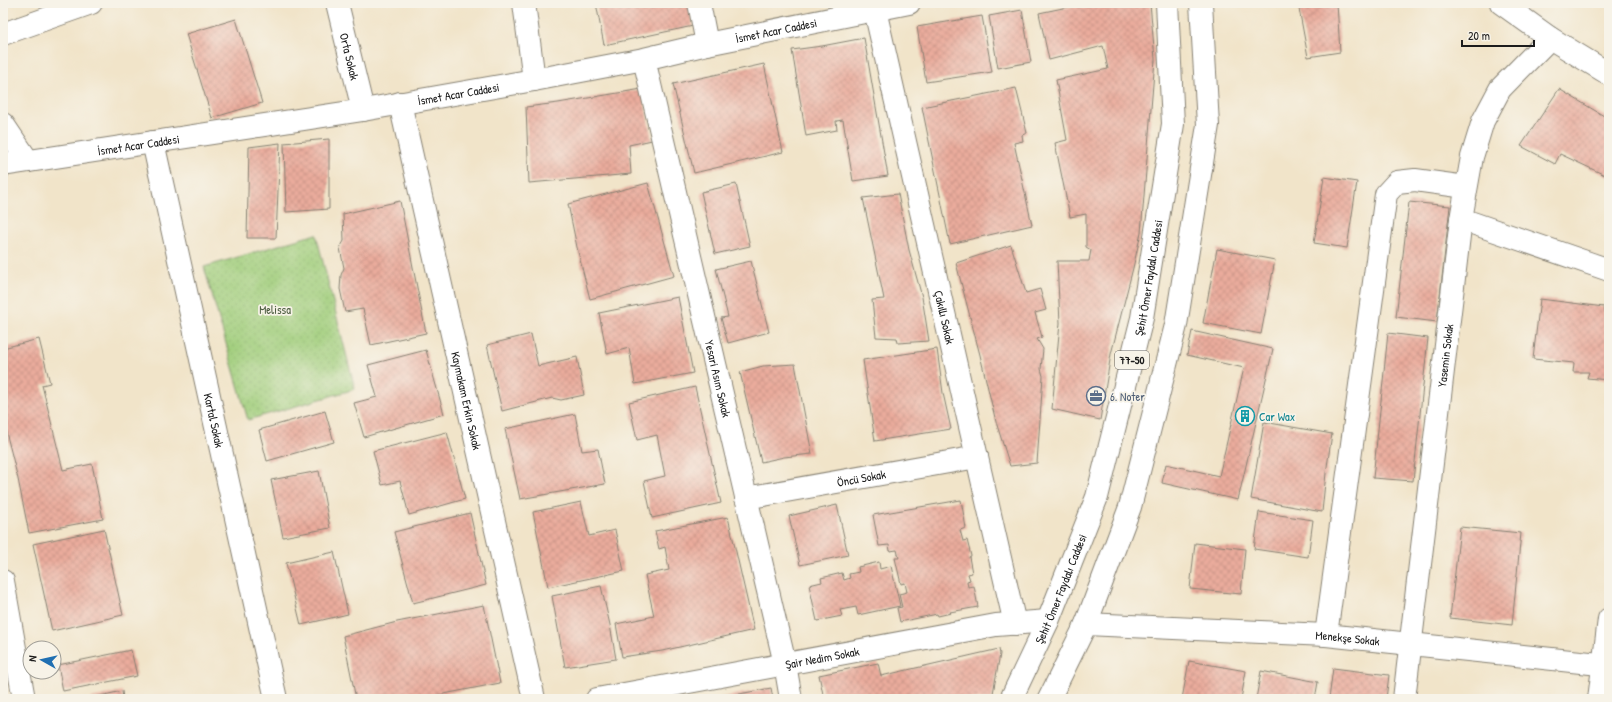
<svg xmlns="http://www.w3.org/2000/svg" width="1612" height="702" font-family="'Patrick Hand',sans-serif">
<style>
.grass{fill:url(#grass-dots);stroke:#5e754c}
.building{fill:url(#building-cross-hatch)}
.lines{fill:none;stroke-linecap:round;stroke-linejoin:round}
.minor-casing{stroke:#868072;stroke-width:24}
.major-casing{stroke:#868072;stroke-width:24}
.minor{stroke:#fff;stroke-width:22}
.major{stroke:#fff;stroke-width:22}
.labels{text-anchor:middle;dominant-baseline:central;stroke-width:3.5;stroke-linejoin:round;paint-order:stroke}
.shield{fill:#f7f3e8;stroke:#5e5c59;stroke-width:1}
.shield-label{font-size:11px;font-weight:bold;fill:#1c1c1c}
.street-label{font-size:12px;fill:#1c1c1c;stroke:#f7f3e8}
.park-label{font-size:12px;fill:#4a5a3e;stroke:#f7f3e8}
.service-label{font-size:12px;fill:#4e5e75;stroke:#f7f3e8;text-anchor:start}
.culture-label{font-size:12px;fill:#0d838f;stroke:#f7f3e8;text-anchor:start}
</style>
<defs>
<pattern id="grass-dots" width="8" height="8" patternUnits="userSpaceOnUse"><rect width="8" height="8" fill="#a0ce7c"/><path d="M2 2h.1M6 6h.1" fill="none" stroke="#89b06b" stroke-width="1.8" stroke-linecap="round"/></pattern>
<pattern id="building-cross-hatch" width="8" height="8" patternUnits="userSpaceOnUse"><rect width="8" height="8" fill="#eaac9c"/><path d="M0 0l8 8M0 8l8-8" fill="none" stroke="#c89386"/></pattern>
</defs>
<rect width="100%" height="100%" fill="#f7f3e8"/>
<filter id="ink" filterUnits="userSpaceOnUse"><feTurbulence type="fractalNoise" baseFrequency=".025" numOctaves="2"/><feDisplacementMap in="SourceGraphic" scale="8" xChannelSelector="R" yChannelSelector="G"/><feConvolveMatrix kernelMatrix="1 2 1 2 8 2 1 2 1" color-interpolation-filters="sRGB"/></filter>
<filter id="wash" filterUnits="userSpaceOnUse"><feTurbulence type="fractalNoise" baseFrequency=".012" numOctaves="4" result="noise"/><feDisplacementMap in="SourceGraphic" scale="16" xChannelSelector="R" yChannelSelector="G"/><feGaussianBlur stdDeviation="0.9" result="paint"/><feColorMatrix in="noise" values="0 0 0 0 0 0 0 0 0 0 0 0 0 0 0 0 0 1.4 0 .05"/><feComposite in="paint" operator="in"/></filter>
<g filter="url(#wash)">
<rect width="100%" height="100%" fill="#f1e4c9"/>
<polygon class="grass" points="316,234 355,389 248,420 204,267"/>
<g id="blocks">
<g class="building">
<polygon points="596,3 689,3 693,26 604,45"/>
<polygon points="1087,3 1150,3 1155,59 1141,233 1133,268 1111,354 1100,420 1052,409 1060,323 1057,261 1089,261 1091,250 1086,247 1086,214 1070,217 1055,143 1067,140 1056,80 1108,69 1103,46 1049,60 1039,13"/>
<polygon points="1298,3 1337,3 1340,52 1308,57"/>
<polygon points="1022,10 1031,62 998,68 989,16"/>
<polygon points="982,16 992,72 926,82 917,27"/>
<polygon points="236,19 262,103 212,118 186,34"/>
<polygon points="864,38 888,176 853,181 843,120 836,121 837,130 806,136 792,50 822,46"/>
<polygon points="764,64 783,152 694,173 673,84"/>
<polygon points="1016,88 1027,133 1022,135 1023,141 1014,143 1032,225 950,244 922,107"/>
<polygon points="642,89 652,140 629,145 631,174 529,183 526,107 558,103"/>
<polygon points="1559,89 1609,119 1609,177 1560,154 1555,164 1521,146"/>
<polygon points="329,139 329,209 286,212 284,143"/>
<polygon points="280,143 276,238 247,238 249,147"/>
<polygon points="1324,177 1357,182 1347,248 1314,243"/>
<polygon points="648,183 674,276 590,299 578,252 568,204"/>
<polygon points="736,184 750,246 715,254 701,192"/>
<polygon points="898,194 909,250 922,297 929,341 898,343 897,338 876,337 872,300 884,299 863,198"/>
<polygon points="400,201 426,333 371,345 363,309 345,312 340,289 341,275 344,268 340,248 344,241 343,214"/>
<polygon points="1409,202 1450,206 1437,322 1396,317"/>
<polygon points="1011,245 1026,293 1040,289 1046,310 1035,313 1042,337 1037,339 1043,349 1041,369 1043,376 1037,463 1010,466 996,422 980,355 956,263"/>
<polygon points="1217,249 1275,260 1261,334 1203,323"/>
<polygon points="751,261 769,332 728,343 721,318 728,317 716,269"/>
<polygon points="678,297 693,373 635,384 629,348 607,354 599,313"/>
<polygon points="1540,299 1604,307 1605,313 1609,314 1609,380 1587,378 1589,372 1573,372 1574,363 1533,359"/>
<polygon points="1192,331 1273,349 1238,500 1162,483 1166,464 1219,476 1244,368 1187,355"/>
<polygon points="1388,333 1428,338 1413,481 1373,478"/>
<polygon points="531,334 538,366 577,357 584,395 561,400 552,398 502,411 487,345"/>
<polygon points="39,339 50,383 42,385 63,470 92,464 103,519 29,533 18,479 3,420 3,348"/>
<polygon points="937,349 943,393 951,429 875,441 863,360"/>
<polygon points="426,350 444,414 364,437 354,403 377,397 368,365"/>
<polygon points="795,364 812,454 784,457 761,462 740,372 763,366"/>
<polygon points="695,387 721,503 652,518 644,481 665,476 657,435 637,440 629,402"/>
<polygon points="325,411 334,442 267,461 259,430"/>
<polygon points="575,414 582,451 598,449 605,484 520,499 505,429"/>
<polygon points="1264,422 1332,434 1326,473 1322,512 1251,499"/>
<polygon points="447,432 465,499 409,515 400,481 382,485 373,451"/>
<polygon points="319,471 330,528 283,537 271,480"/>
<polygon points="961,500 966,528 960,530 963,541 967,540 971,556 969,557 972,573 968,574 970,580 967,581 968,587 974,586 978,607 950,612 951,613 938,616 937,614 900,622 897,608 902,607 899,594 907,592 905,583 901,584 895,558 899,558 897,550 890,551 889,545 879,546 873,515"/>
<polygon points="581,502 589,536 615,530 624,571 548,587 533,512"/>
<polygon points="837,505 848,555 800,565 789,516"/>
<polygon points="1259,512 1313,520 1308,557 1254,549"/>
<polygon points="470,513 486,585 413,603 394,532"/>
<polygon points="728,517 754,630 662,651 622,657 616,624 654,616 645,575 669,570 665,547 659,549 655,531"/>
<polygon points="1460,527 1521,533 1512,625 1450,618"/>
<polygon points="104,529 123,615 52,631 33,544"/>
<polygon points="1195,543 1245,549 1241,594 1190,589"/>
<polygon points="334,552 348,614 301,625 286,563"/>
<polygon points="879,562 880,569 891,566 900,606 858,615 856,607 840,610 842,616 817,621 809,585 822,582 821,578 842,573 844,580 850,578 849,574 859,572 858,567"/>
<polygon points="601,586 610,625 616,659 565,667 552,596"/>
<polygon points="484,605 500,683 418,699 356,699 343,636 397,622"/>
<polygon points="999,649 1000,654 992,699 824,699 819,675 878,663 881,676"/>
<polygon points="131,650 137,676 63,691 58,665"/>
<polygon points="1189,661 1246,671 1241,699 1182,699"/>
<polygon points="1333,668 1389,675 1386,699 1329,699"/>
<polygon points="1261,671 1318,682 1315,699 1256,699"/>
<polygon points="771,688 773,699 718,699 718,698"/>
<polygon points="122,691 123,699 92,699 91,698"/>
</g>
</g>
</g>
<g filter="url(#ink)">
<use href="#blocks" fill-opacity="0" stroke="#868072" stroke-width="1"/>
<g class="lines">
<g class="minor-casing">
<g id="minor">
<path id="s1" d="M337,3L363,110"/>
<polyline points="524,3 534,80"/>
<polyline points="699,3 707,44"/>
<polyline points="1501,3 1550,38 1609,74"/>
<path id="s2" d="M875,10L1015,624"/>
<polyline points="3,34 91,3"/>
<path id="s3" d="M644,59L785,664L791,699"/>
<path id="s4" d="M400,103L534,699"/>
<polyline points="3,124 28,161"/>
<path id="s5" d="M153,142L276,699"/>
<path id="s6" d="M3,165L363,110L534,80L644,59L707,44L909,3"/>
<polyline points="1461,219 1609,270"/>
<path id="s7" d="M746,498L977,457"/>
<polyline points="3,581 24,699"/>
<path id="s8" d="M1086,624L1326,635L1609,665"/>
<polyline points="1326,635 1386,194 1397,182 1415,180 1466,187"/>
<path id="s9" d="M597,699L996,625L1048,621"/>
<path id="s10" d="M1404,699L1461,219L1472,157L1483,121L1500,89L1550,38"/>
<polyline points="1599,699 1609,619"/>
</g>
</g>
<g class="major-casing">
<g id="major">
<path id="s11" d="M1011,699L1048,621L1097,497L1142,318L1173,124L1167,3"/>
<polyline points="1049,699 1086,624 1130,507 1176,325 1208,125 1201,3"/>
</g>
</g>
<use href="#minor" class="minor"/>
<use href="#major" class="major"/>
</g>
</g>
<defs>
<g id="office-ring" transform="scale(1)"><circle r="9.5" fill="#f7f3e8" stroke="#5c6f8a" stroke-width="1.5"/><path d="M-6-3h4V-5.5h4V-3h4V5H-6ZM-1-4.5V-3h2v-1.5ZM-6 0V1H6V0Z" fill="#5c6f8a"/></g>
<g id="building-ring" transform="scale(1)"><circle r="9.5" fill="#f7f3e8" stroke="#0f9aa8" stroke-width="1.5"/><path d="M-4-6H4V6H1V3H-1V6H-4ZM-2.5-4.3h1.7v1.8h-1.7ZM.8-4.3h1.7v1.8H.8ZM-2.5-1h1.7V.8h-1.7ZM.8-1h1.7V.8H.8Z" fill="#0f9aa8"/></g>
</defs>
<g fill-rule="evenodd">
<use href="#office-ring" x="1096" y="396"/>
<use href="#building-ring" x="1245" y="416"/>
</g>
<g class="labels">
<rect class="shield" x="1115" y="351" width="34" height="18" rx="3"/>
<g class="shield-label">
<text x="1132" y="360">77-50</text>
</g>
<g class="street-label">
<text stroke="none"><textPath href="#s6" startOffset="785">İsmet Acar Caddesi</textPath></text>
<text stroke="none"><textPath href="#s1" startOffset="55">Orta Sokak</textPath></text>
<text stroke="none"><textPath href="#s6" startOffset="461">İsmet Acar Caddesi</textPath></text>
<text stroke="none"><textPath href="#s6" startOffset="137">İsmet Acar Caddesi</textPath></text>
<text stroke="none"><textPath href="#s11" startOffset="445">Şehit Ömer Faydalı Caddesi</textPath></text>
<text stroke="none"><textPath href="#s2" startOffset="315">Çakıllı Sokak</textPath></text>
<text stroke="none"><textPath href="#s10" startOffset="346">Yasemin Sokak</textPath></text>
<text stroke="none"><textPath href="#s3" startOffset="328">Yesari Asım Sokak</textPath></text>
<text stroke="none"><textPath href="#s4" startOffset="305">Kaymakam Erkin Sokak</textPath></text>
<text stroke="none"><textPath href="#s5" startOffset="285">Kartal Sokak</textPath></text>
<text stroke="none"><textPath href="#s7" startOffset="117">Öncü Sokak</textPath></text>
<text stroke="none"><textPath href="#s11" startOffset="121">Şehit Ömer Faydalı Caddesi</textPath></text>
<text stroke="none"><textPath href="#s8" startOffset="262">Menekşe Sokak</textPath></text>
<text stroke="none"><textPath href="#s9" startOffset="229">Şair Nedim Sokak</textPath></text>
</g>
<g class="park-label">
<text x="275" y="309">Melissa</text>
</g>
<g class="service-label">
<text x="1110" y="396">6. Noter</text>
</g>
<g class="culture-label">
<text x="1259" y="416">Car Wax</text>
</g>
</g>
<rect width="1612" height="702" fill="none" stroke="#f7f3e8" stroke-width="16"/>
<g transform="translate(42 660) rotate(278)"><circle r="19" fill="#f7f3e8" stroke="#9f9d96"/>
<path d="M0-3L7 15L0 10L-7 15Z" fill="#1f6fb2"/>
<text y="-6" font-size="11" font-weight="bold" text-anchor="middle" fill="#1c1c1c">N</text>
</g>
<path d="M1462 40v6h72v-6" fill="none" stroke="#1c1c1c" stroke-width="2"/>
<text x="1468" y="40" font-size="12" fill="#1c1c1c" stroke="#f7f3e8" stroke-width="3" paint-order="stroke">20 m</text>
</svg>
